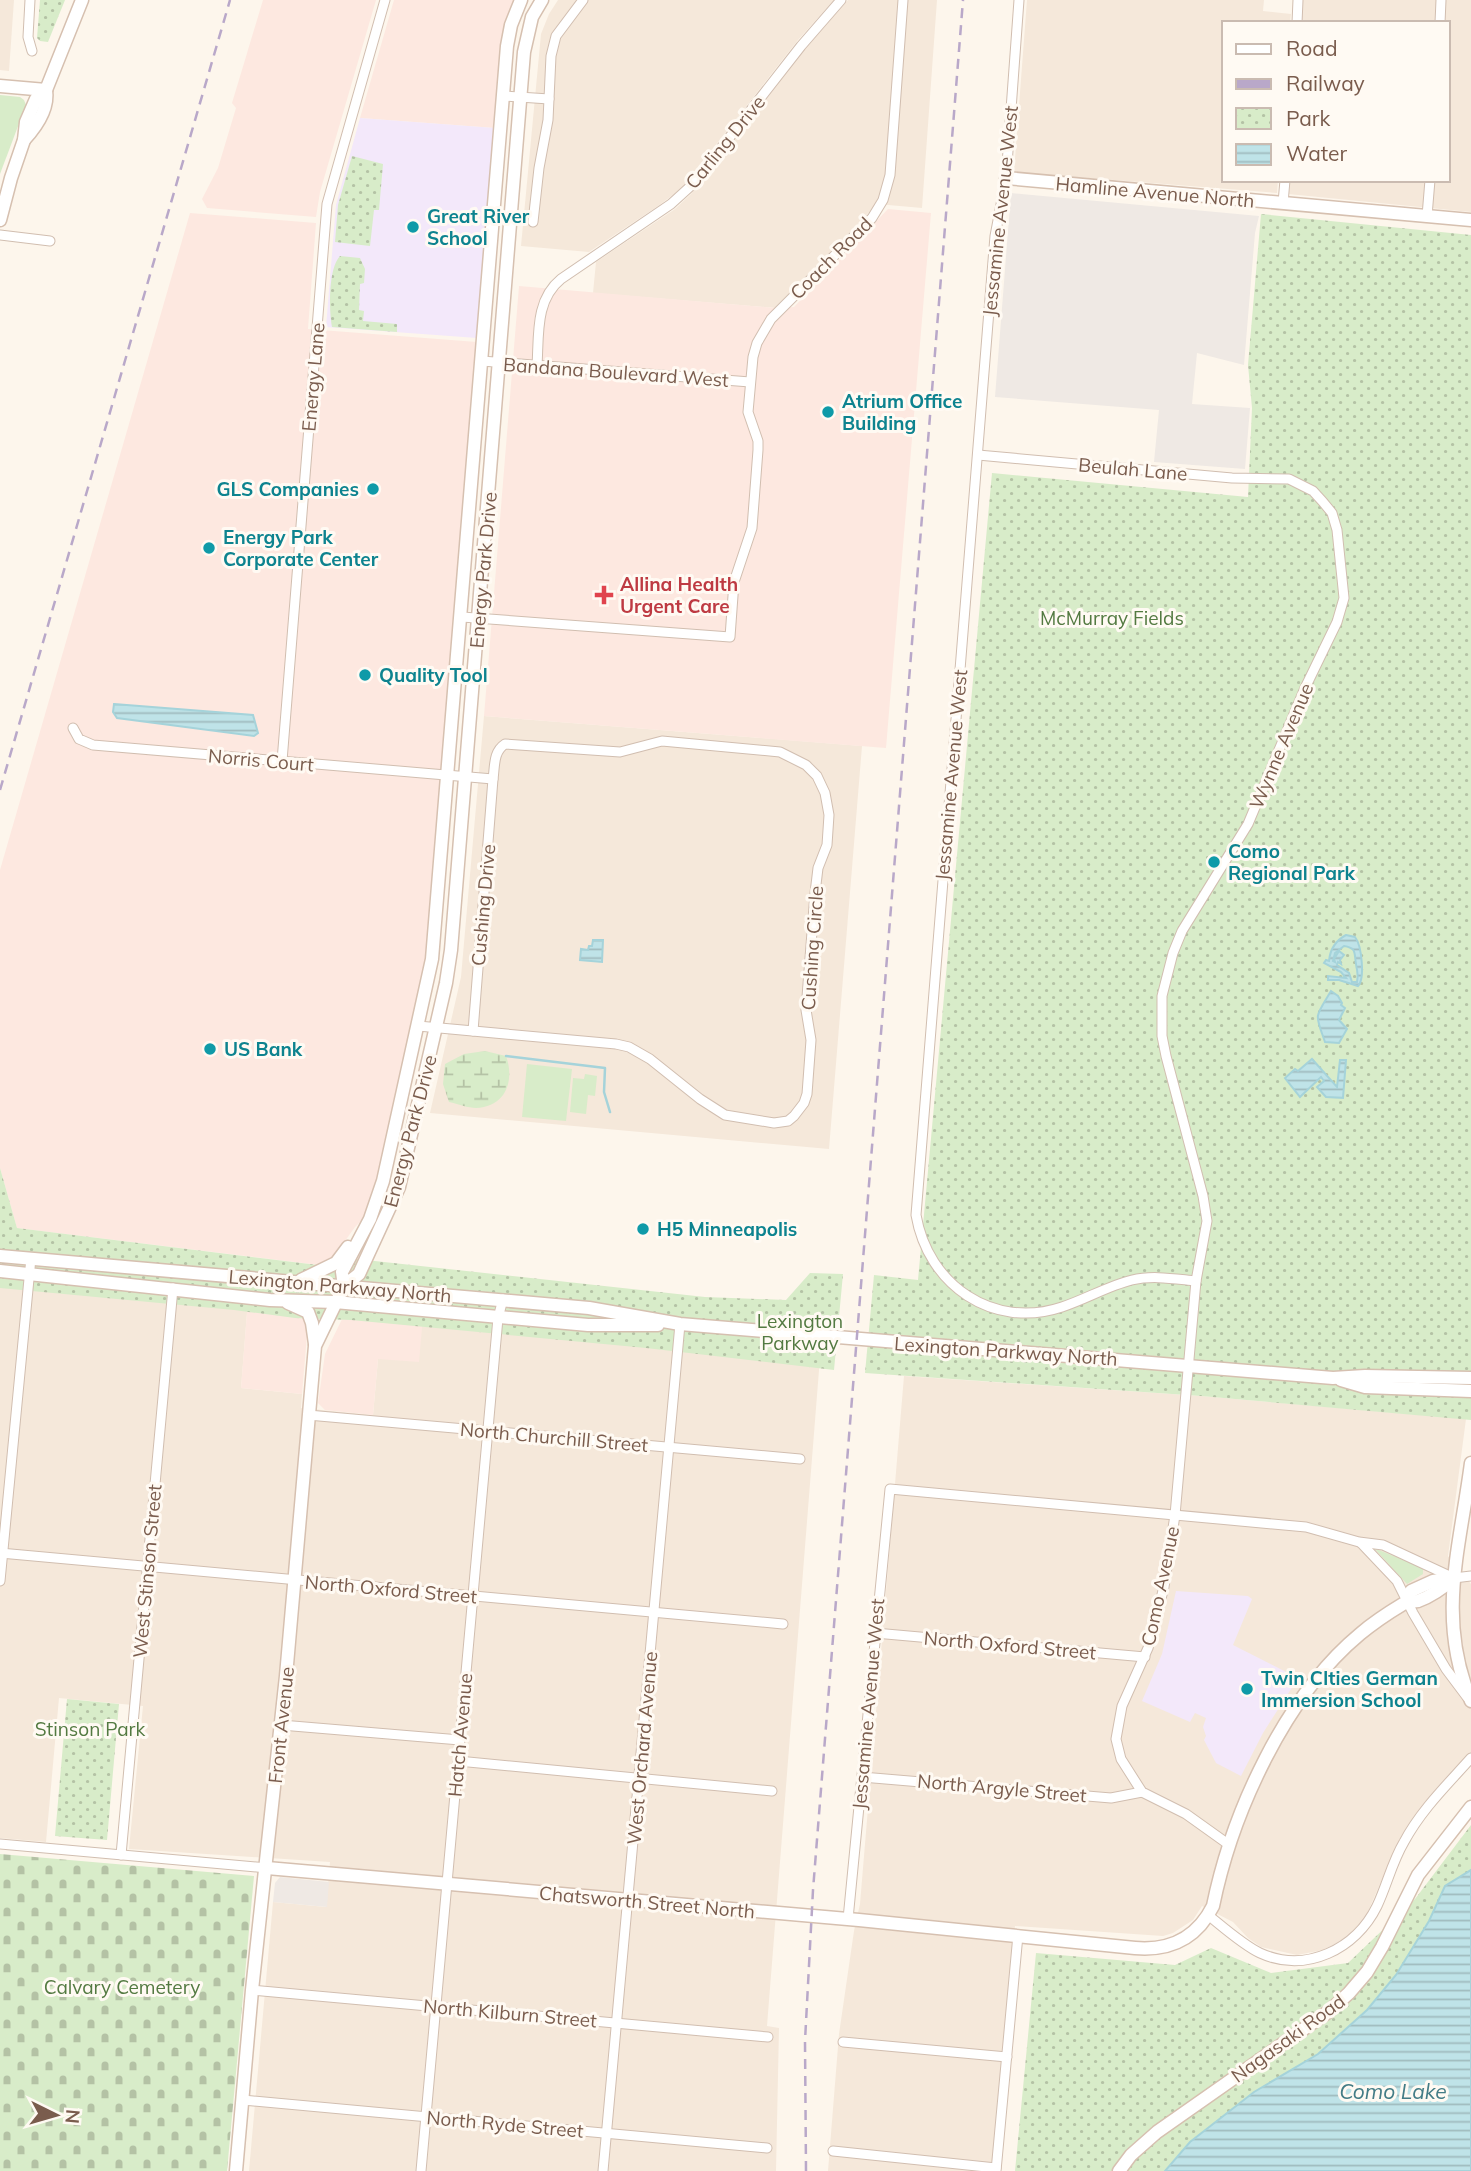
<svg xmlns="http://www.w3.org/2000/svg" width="1471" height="2171" font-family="Mulish,sans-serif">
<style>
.residential{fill:#f5e8da}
.commercial{fill:#fde8e0}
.industrial{fill:#efe9e4}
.education{fill:#f3e8fa}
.grass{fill:#d8ecc9}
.wetland{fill:url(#wetland-marsh)}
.cemetery{fill:url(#cemetery-stones)}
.park{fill:url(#park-dots)}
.water{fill:url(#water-rules);stroke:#a5d3da;stroke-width:2;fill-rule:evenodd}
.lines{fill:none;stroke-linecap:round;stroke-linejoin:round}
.stream{stroke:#a5d3da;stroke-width:2.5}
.street-casing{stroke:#d1beb0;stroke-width:11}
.secondary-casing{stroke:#d6c0b0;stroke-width:15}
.street{stroke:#fff;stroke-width:9}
.secondary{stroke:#fff;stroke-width:12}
.rail{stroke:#b9a8c9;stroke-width:2.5;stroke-dasharray:10 7;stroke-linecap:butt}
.culture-dot{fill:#0f9aa8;stroke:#fffaf3;stroke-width:2.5}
.health-dot{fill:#e0444e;stroke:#fffaf3;stroke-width:2.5}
.labels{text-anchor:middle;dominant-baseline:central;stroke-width:6;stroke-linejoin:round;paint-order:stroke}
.street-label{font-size:19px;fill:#7a5c4d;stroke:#fffaf3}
.culture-label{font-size:19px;font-weight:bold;fill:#0d838f;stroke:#fffaf3;text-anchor:start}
.health-label{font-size:19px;font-weight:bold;fill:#be3a42;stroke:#fffaf3;text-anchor:start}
.park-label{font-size:19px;fill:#537a41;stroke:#fffaf3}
.water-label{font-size:21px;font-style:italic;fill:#437c86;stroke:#fffaf3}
</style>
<defs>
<pattern id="wetland-marsh" width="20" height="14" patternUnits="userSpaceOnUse" patternTransform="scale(1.75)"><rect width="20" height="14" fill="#d8ecc9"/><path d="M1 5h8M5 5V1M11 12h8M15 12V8" fill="none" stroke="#b4c2a5"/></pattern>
<pattern id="cemetery-stones" width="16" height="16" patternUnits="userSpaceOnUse" patternTransform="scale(1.75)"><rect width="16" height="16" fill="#d8ecc9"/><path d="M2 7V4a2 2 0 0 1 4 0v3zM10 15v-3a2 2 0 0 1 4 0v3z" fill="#b4c2a5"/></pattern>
<pattern id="park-dots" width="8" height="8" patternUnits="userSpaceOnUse" patternTransform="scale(1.75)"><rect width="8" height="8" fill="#d8ecc9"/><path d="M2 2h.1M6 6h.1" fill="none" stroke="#b4c2a5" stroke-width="1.8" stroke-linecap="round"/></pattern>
<pattern id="water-rules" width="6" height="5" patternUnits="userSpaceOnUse" patternTransform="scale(1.75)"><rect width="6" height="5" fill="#bfe3e8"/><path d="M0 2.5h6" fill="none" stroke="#a0bbbe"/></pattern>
</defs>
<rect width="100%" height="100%" fill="#fdf6ec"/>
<g class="residential">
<polygon points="0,0 14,0 9,71 0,70"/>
<polygon points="558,0 834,0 798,40 682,188 658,206 589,252 521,246 541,34 549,14"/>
<polygon points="848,0 937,0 922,208 877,204 776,308 593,293 596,262 675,209 691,194 804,50"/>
<polygon points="1027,0 1264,0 1263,11 1291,14 1290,23 1224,23 1224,180 1278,180 1277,193 1014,172"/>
<polygon points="1303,0 1471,0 1471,212 1288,194 1289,180 1448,180 1448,23 1301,23"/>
<polygon points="484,716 862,746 829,1149 430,1113 461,977"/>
<polygon points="0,1276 248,1300 241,1388 302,1394 301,1408 373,1415 378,1359 423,1316 821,1345 767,2026 779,2028 776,2171 249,2171 273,1902 326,1907 330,1862 129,1849 143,1706 59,1698 46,1842 0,1838"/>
<polygon points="904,1376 1201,1396 1466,1419 1448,1556 1471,1584 1471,1757 1466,1757 1409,1824 1400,1838 1363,1923 1344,1939 1323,1950 1297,1955 1261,1947 1248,1938 1233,1922 1202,1906 1193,1920 1173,1933 1163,1936 1015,1926 991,2171 828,2171 839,2034 854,1931 860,1904"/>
</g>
<g class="commercial">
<polygon points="263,0 376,0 320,192 316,217 207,208 202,199 218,168 236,108 232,103"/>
<polygon points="394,0 515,0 502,34 495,128 360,118"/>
<polygon points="888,209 931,213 886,748 484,716 519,286 776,308 794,307"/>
<polygon points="190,213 316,223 308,329 477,342 426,965 377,1187 365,1217 355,1227 327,1266 17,1228 0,1168 0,870"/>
<polygon points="248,1300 296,1309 308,1323 302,1394 241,1388"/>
<polygon points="345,1313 423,1316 419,1362 378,1359 373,1415 325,1410 318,1403 325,1354"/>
</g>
<g class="industrial">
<polygon points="1011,193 1259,216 1255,233 1244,365 1197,353 1192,404 1250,408 1245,469 1154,462 1159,410 995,397"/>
<polygon points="280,1877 329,1882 327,1907 273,1902 275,1883"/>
</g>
<g class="education">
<polygon points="360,118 495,128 477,338 326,327 336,205"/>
<polygon points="1176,1591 1248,1596 1252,1599 1233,1645 1298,1678 1263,1733 1241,1776 1216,1763 1204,1740 1206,1736 1203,1727 1206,1718 1195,1713 1190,1722 1142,1701 1162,1654"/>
</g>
<g class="grass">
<polygon points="0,95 20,97 24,100 26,105 0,174"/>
<polygon points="527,1064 572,1069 566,1121 522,1117"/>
<polygon points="585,1074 597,1076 595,1096 588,1095 586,1114 570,1112 573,1078 584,1079"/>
<polygon points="1374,1548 1423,1568 1423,1574 1407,1584"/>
</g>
<path class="wetland" d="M485,1051L506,1056C515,1080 506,1107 476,1108C468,1108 458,1104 449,1102L443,1084L445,1064L464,1054Z"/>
<polygon class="cemetery" points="0,1854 254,1876 227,2171 0,2171"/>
<g class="park">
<polygon points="40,0 65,0 48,42 40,41 37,38"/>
<polygon points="352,156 383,164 379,210 374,210 370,246 335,242 338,205"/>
<polygon points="1261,214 1471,235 1471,1420 1201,1396 865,1373 874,1275 918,1280 992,473 1248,497 1252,408 1248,365"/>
<path d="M340,256L360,258L365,269L364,283L360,284L359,310L364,311L363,321L397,324V332L332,327C329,309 328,269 340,256Z"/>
<polygon points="0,1168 17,1228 326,1266 338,1257 705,1297 786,1300 810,1273 843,1274 834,1370 646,1348 351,1320 295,1318 234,1310 0,1288"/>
<polygon points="67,1699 119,1704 107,1840 55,1836"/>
<polygon points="1471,1825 1471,2171 1015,2171 1036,1953 1175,1965 1211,1948 1271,1973 1348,1963 1415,1899"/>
</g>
<g class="water">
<polygon points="114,704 253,715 258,733 254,736 117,718 113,712"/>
<path d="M1346,935L1355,937C1362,946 1365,979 1358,986L1339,980H1328V976L1346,978L1341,972L1324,963L1326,960L1329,961C1330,949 1335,941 1346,935ZM1344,946C1357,948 1354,953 1356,964C1357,972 1359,974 1357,982H1352L1349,973L1337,965L1338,962L1341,964L1340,960L1344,955L1339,951L1334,959L1335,962L1333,961L1335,953Z"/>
<polygon points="593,940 603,940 602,962 580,960 581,949 588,950 589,946 592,946"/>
<path d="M1331,991L1338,996L1342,1003L1341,1005L1345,1008L1339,1020L1347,1029L1339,1043L1325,1042C1315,1013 1314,1019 1331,991Z"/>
<polygon points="1312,1059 1337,1087 1340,1060 1346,1060 1343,1098 1326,1097 1317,1087 1324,1081 1321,1077 1300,1097 1285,1078 1295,1069 1298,1071"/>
<polygon points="1471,1870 1471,2171 1165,2171 1190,2142 1254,2092 1318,2054 1367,2010 1396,1975 1429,1921 1445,1886"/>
</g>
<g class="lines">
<polyline class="stream" points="506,1056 605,1068 604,1092 610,1112"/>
<g class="street-casing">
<g id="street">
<polyline points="30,0 28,37 32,51"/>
<path d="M1019,0L1006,178L995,236L916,1215C928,1285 993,1330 1062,1307C1086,1299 1108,1286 1132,1280C1153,1275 1175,1279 1196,1281"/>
<polyline points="1297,23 1298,0"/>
<polyline points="1440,23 1441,0"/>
<polyline points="503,96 549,99"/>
<polyline points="1283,203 1285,180"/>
<polyline points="1427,216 1430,180"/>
<polyline points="533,222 539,168 548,120 551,56 556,36 583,0"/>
<polyline points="0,235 50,241"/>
<polyline points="482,361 750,382"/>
<path d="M537,366C539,335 535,300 561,279L671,204L693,184L801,46L841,0"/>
<polyline points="978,455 1232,478 1289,479 1313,491 1323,502 1332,513 1337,530 1344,598 1337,622 1305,688 1248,824 1182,931 1173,953 1162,996 1162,1036 1166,1056 1203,1196 1207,1221 1196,1281 1175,1515 1164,1587 1148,1648 1122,1706 1116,1739 1121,1759 1142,1792 1186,1814 1228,1844"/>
<polyline points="462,617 730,637 734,582 752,528 758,450 758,441 748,412 753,357 757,343 771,319 872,218 883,200 890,175 903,0"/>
<path d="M73,728L79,739L93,745L493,779C495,766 493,752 505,744L620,752L662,741L780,752L806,765L817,776L825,793L829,815L827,845L818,868L815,893L806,1010L811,1040L807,1094L804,1103L794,1116L788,1121L774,1123L725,1115L700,1099L650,1059L629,1047L616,1044L418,1026"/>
<polyline points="282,761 327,204 385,0"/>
<polyline points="473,1031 493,779"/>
<polyline points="308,1415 800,1459"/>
<polyline points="1361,1543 1397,1581 1413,1613 1446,1669 1467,1697"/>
<polyline points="0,1553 783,1624"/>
<polyline points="0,1581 31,1258"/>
<polyline points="875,1633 1145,1657"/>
<polyline points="281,1725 460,1740"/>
<polyline points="458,1761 772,1791"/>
<polyline points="862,1777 1111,1798 1142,1792"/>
<polyline points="0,1844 267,1868"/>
<polyline points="121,1855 173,1288"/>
<path d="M1208,1915C1223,1927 1243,1945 1260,1953C1306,1974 1356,1949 1377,1906C1387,1885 1392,1862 1404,1842C1421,1810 1447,1785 1471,1758"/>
<polyline points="848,1919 890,1489 1306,1527 1359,1542 1383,1545 1454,1578 1471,1576"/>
<polyline points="252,1990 768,2037"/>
<polyline points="843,2042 1007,2057"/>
<polyline points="243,2100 767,2148"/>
<polyline points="833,2151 996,2168"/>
<polyline points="421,2171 498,1318 503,1299"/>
<polyline points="603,2171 680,1324"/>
<polyline points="996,2171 1018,1935"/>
</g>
</g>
<g class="secondary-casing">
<g id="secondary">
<polyline points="0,86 46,90"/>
<path d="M24,140C37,126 49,109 46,90"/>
<polyline points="1006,178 1471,220"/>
<polyline points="0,220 11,178 24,140 26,122 36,99 46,90 82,0"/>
<polyline points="0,1256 589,1308 680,1324 1333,1378 1365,1376 1471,1378"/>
<polyline points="0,1271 270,1300 335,1302 588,1325 658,1325"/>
<polyline points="301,1280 336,1263 348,1247"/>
<polyline points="344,1286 342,1272 370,1219 383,1181 432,959 507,46 511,25 521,0"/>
<polyline points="288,1303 308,1312 312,1323 315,1344"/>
<polyline points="1341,1380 1365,1387 1471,1391"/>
<path d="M1471,1463C1460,1548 1436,1618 1471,1701"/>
<polyline points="1407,1602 1411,1591 1433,1581 1453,1578"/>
<path d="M267,1868L859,1920L1135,1948C1170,1951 1197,1938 1213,1906C1232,1813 1285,1696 1360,1634C1373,1623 1388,1613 1403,1604C1408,1601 1413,1602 1418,1601C1432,1596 1443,1588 1454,1578"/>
<polyline points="236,2171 252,1990 286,1676 315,1346 344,1286 359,1274 399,1187 446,983 451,950 524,52 532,17 542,0"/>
<polyline points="1119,2171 1131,2155 1157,2132 1328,2012 1349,1993 1367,1972 1382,1947 1418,1875 1471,1807"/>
</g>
</g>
<use href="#street" class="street"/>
<use href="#secondary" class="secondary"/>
<g class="rail">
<polyline points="0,790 230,0"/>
<polyline points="806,2171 805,2041 813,1890 963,0"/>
</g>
</g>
<g class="culture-dot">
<circle cx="413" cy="227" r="7"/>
<circle cx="828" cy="412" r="7"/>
<circle cx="373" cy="489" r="7"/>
<circle cx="209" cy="548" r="7"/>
<circle cx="365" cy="675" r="7"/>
<circle cx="1214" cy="862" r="7"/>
<circle cx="210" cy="1049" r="7"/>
<circle cx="643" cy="1229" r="7"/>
<circle cx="1247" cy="1689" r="7"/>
</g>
<path class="health-dot" d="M600.5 584.5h7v7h7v7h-7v7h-7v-7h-7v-7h7z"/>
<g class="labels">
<g class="street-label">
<text transform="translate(725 142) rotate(-51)">Carling Drive</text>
<text transform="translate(1155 192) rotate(5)">Hamline Avenue North</text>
<text transform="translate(1000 211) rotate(-84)">Jessamine Avenue West</text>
<text transform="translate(831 258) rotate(-45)">Coach Road</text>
<text transform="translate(616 372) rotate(4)">Bandana Boulevard West</text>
<text transform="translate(313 377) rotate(-85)">Energy Lane</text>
<text transform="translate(1133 469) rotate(5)">Beulah Lane</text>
<text transform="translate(483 570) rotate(-85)">Energy Park Drive</text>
<text transform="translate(1281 746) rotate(-67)">Wynne Avenue</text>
<text transform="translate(261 760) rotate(5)">Norris Court</text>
<text transform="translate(951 775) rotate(-85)">Jessamine Avenue West</text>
<text transform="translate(483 905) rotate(-85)">Cushing Drive</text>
<text transform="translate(812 948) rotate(-86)">Cushing Circle</text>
<text transform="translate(410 1131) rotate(-75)">Energy Park Drive</text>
<text transform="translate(340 1286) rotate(5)">Lexington Parkway North</text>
<text transform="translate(1006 1351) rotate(4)">Lexington Parkway North</text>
<text transform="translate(554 1437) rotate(5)">North Churchill Street</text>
<text transform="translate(147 1571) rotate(-85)">West Stinson Street</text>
<text transform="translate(1160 1586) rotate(-78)">Como Avenue</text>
<text transform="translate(391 1589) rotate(5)">North Oxford Street</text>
<text transform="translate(1010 1645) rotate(5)">North Oxford Street</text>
<text transform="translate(868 1704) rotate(-85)">Jessamine Avenue West</text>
<text transform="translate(281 1725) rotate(-84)">Front Avenue</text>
<text transform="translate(460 1735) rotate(-85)">Hatch Avenue</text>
<text transform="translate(642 1748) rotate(-85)">West Orchard Avenue</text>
<text transform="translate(1002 1788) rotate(5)">North Argyle Street</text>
<text transform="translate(647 1902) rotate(5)">Chatsworth Street North</text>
<text transform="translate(510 2013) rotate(5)">North Kilburn Street</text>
<text transform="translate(1288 2038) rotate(-36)">Nagasaki Road</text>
<text transform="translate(505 2124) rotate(5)">North Ryde Street</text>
</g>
<g class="culture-label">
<text x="427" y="216">Great River<tspan x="427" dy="22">School</tspan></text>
<text x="842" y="401">Atrium Office<tspan x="842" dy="22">Building</tspan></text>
<text x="359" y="489" text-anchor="end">GLS Companies</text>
<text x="223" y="537">Energy Park<tspan x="223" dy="22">Corporate Center</tspan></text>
<text x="379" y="675">Quality Tool</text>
<text x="1228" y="851">Como<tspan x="1228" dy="22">Regional Park</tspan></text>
<text x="224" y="1049">US Bank</text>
<text x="657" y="1229">H5 Minneapolis</text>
<text x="1261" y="1678">Twin CIties German<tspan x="1261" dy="22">Immersion School</tspan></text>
</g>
<g class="health-label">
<text x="620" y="584">Allina Health<tspan x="620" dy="22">Urgent Care</tspan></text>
</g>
<g class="park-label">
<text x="1112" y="618">McMurray Fields</text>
<text x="800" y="1321">Lexington<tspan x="800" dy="22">Parkway</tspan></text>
<text x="90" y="1729">Stinson Park</text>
<text x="122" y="1987">Calvary Cemetery</text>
</g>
<g class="water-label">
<text x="1393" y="2091">Como Lake</text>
</g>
</g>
<rect x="1222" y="21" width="228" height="161" fill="#fffaf3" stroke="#cabbb1" stroke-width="2"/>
<rect x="1236" y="44" width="35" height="10" fill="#ffffff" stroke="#cabbb1" stroke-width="2"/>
<text x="1286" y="56" font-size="21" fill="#7a5c4d">Road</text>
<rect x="1236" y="79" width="35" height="10" fill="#b9a8c9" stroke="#cabbb1" stroke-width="2"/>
<text x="1286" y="91" font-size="21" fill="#7a5c4d">Railway</text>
<rect x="1236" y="108" width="35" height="21" fill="url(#park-dots)" stroke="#cabbb1" stroke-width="2"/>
<text x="1286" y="126" font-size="21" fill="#7a5c4d">Park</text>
<rect x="1236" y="144" width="35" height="21" fill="url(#water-rules)" stroke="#cabbb1" stroke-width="2"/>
<text x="1286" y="161" font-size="21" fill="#7a5c4d">Water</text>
<g transform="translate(56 2115) rotate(95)" stroke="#fffaf3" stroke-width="5" paint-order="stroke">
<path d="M0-5L12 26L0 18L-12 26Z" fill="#7a5c4d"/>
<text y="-10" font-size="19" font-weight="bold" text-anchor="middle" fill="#7a5c4d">N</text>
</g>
</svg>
